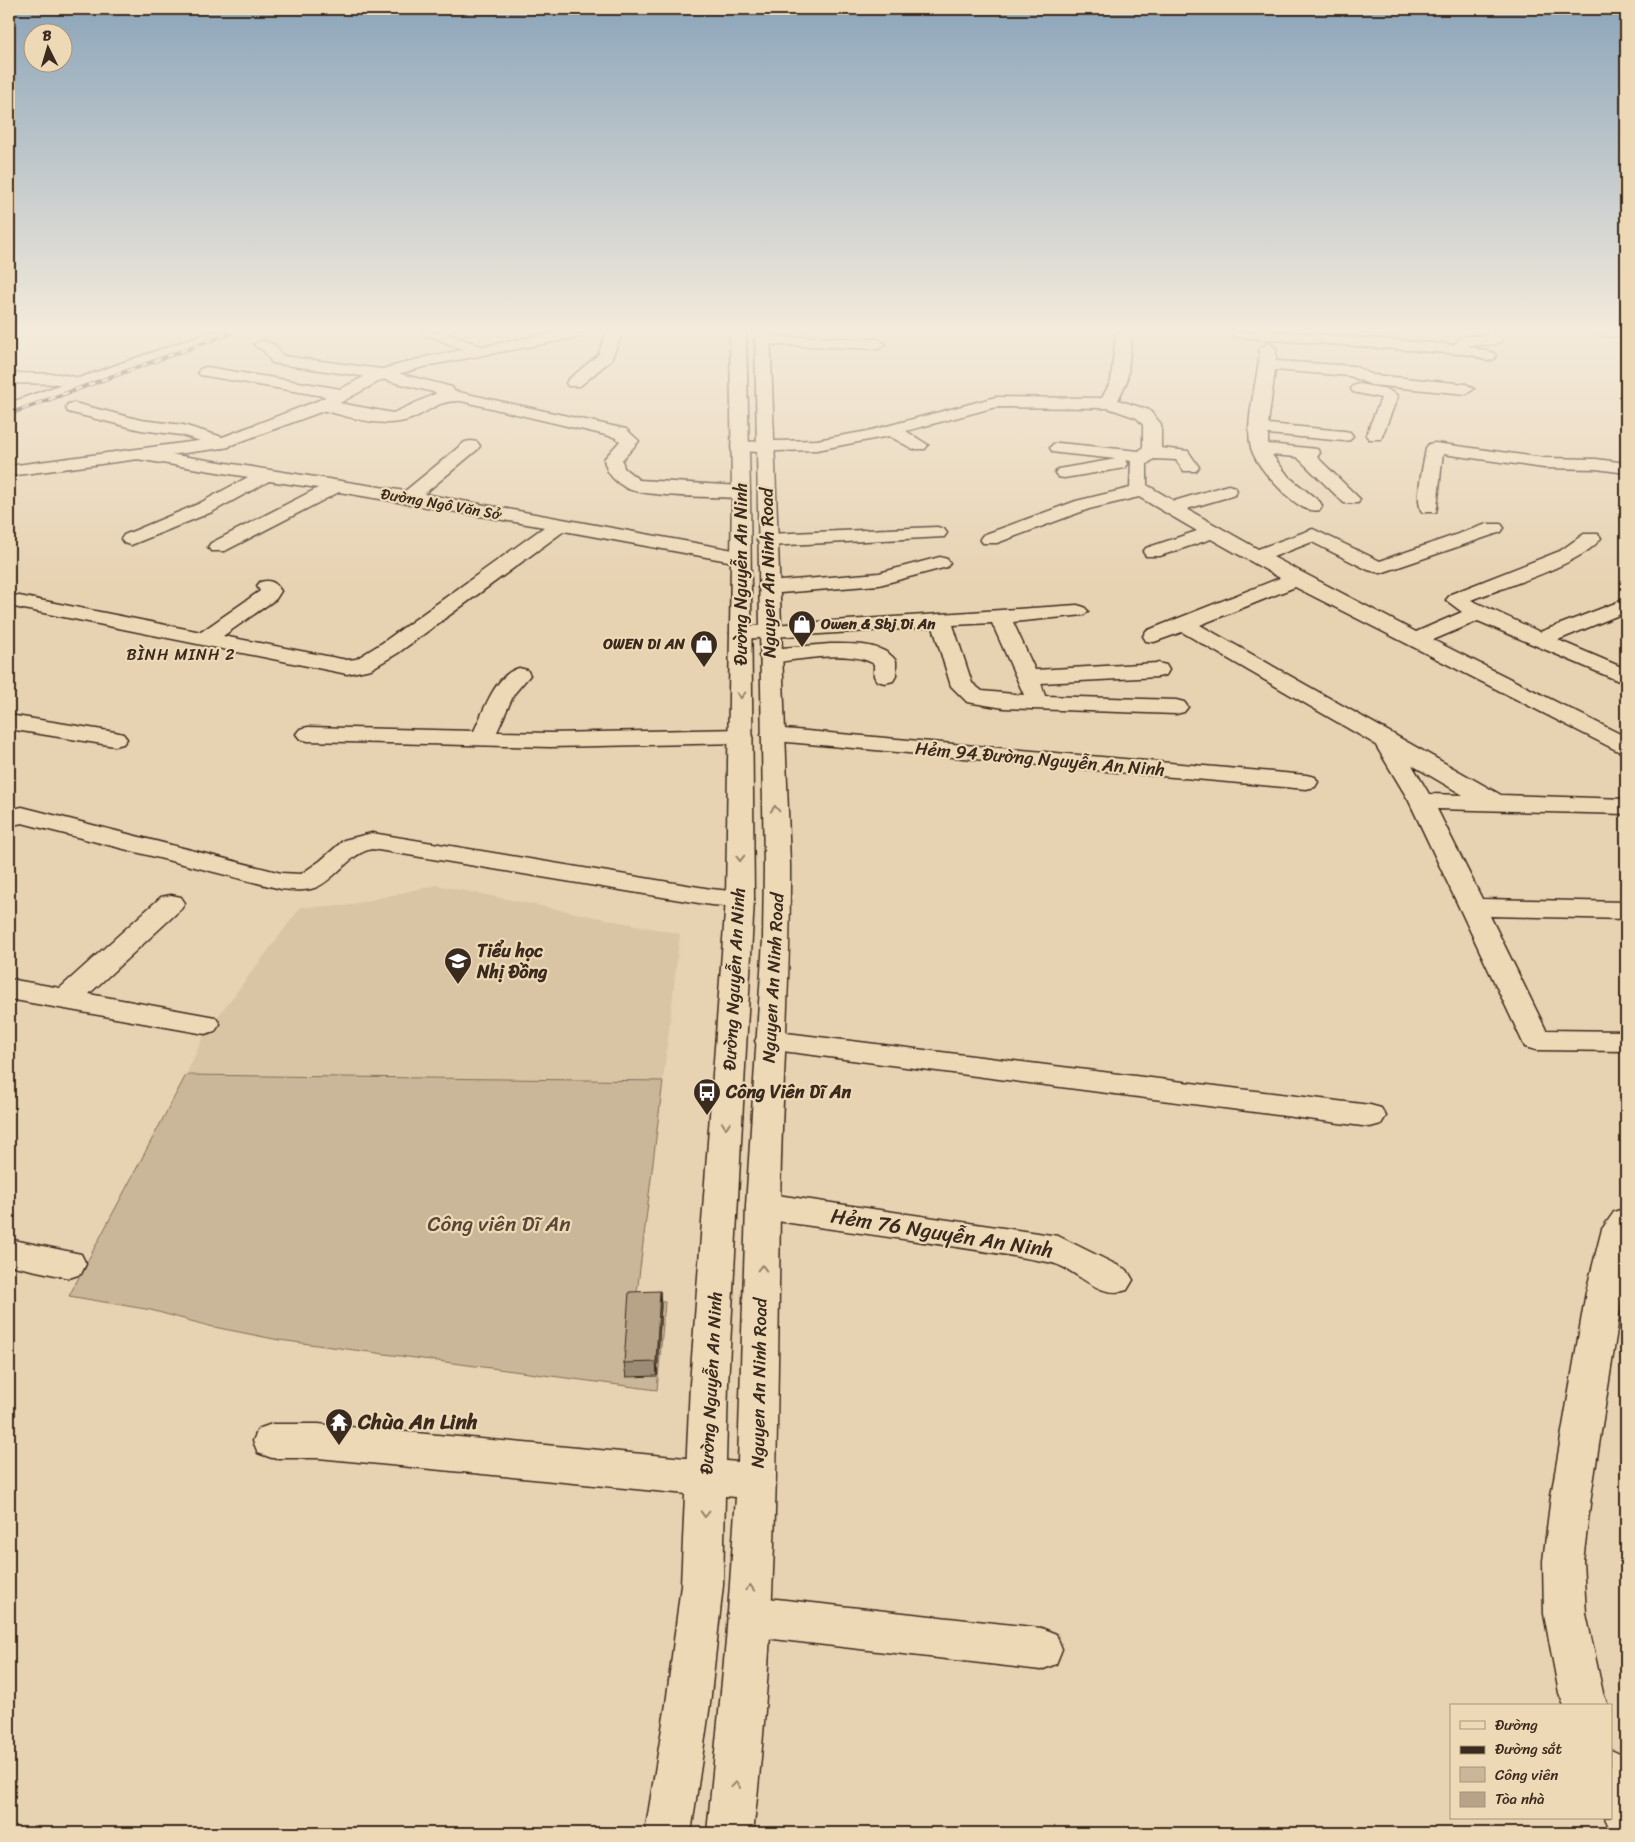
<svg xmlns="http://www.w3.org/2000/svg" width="1635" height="1842" font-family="Sriracha,sans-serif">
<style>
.built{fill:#d9c4a4}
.green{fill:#cab698;stroke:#82705b}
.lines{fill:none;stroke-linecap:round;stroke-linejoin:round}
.minor-casing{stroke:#3b2a1e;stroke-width:3}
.major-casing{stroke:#3b2a1e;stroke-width:3}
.minor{fill:#eed9b7;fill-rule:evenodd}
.major{fill:#eed9b7;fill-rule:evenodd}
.rail-casing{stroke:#3b2a1e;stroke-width:4}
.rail{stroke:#eed9b7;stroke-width:2.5;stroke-dasharray:7;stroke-linecap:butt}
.wall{fill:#9d8c74;stroke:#3b2a1e}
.shaded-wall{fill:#80725e;stroke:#3b2a1e}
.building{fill:#b7a387;stroke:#3b2a1e}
.oneway{stroke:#94826a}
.labels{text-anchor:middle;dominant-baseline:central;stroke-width:4.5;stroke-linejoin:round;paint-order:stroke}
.far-street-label{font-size:15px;fill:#3b2a1e;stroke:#eed9b7}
.far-poi-label{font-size:15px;font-weight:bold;fill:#3b2a1e;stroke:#eed9b7;text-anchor:start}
.far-neighbourhood-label{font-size:16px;letter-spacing:1px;fill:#3b2a1e;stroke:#eed9b7}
.street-label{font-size:18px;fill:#3b2a1e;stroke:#eed9b7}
.poi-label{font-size:18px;font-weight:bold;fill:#3b2a1e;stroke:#eed9b7;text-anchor:start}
.near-park-label{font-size:21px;fill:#584636;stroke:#eed9b7}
.near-street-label{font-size:21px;fill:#3b2a1e;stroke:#eed9b7}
.near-poi-label{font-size:21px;font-weight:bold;fill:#3b2a1e;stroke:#eed9b7;text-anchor:start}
</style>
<rect width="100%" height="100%" fill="#e7d2b1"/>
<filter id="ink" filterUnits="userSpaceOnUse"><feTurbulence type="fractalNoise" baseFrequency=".02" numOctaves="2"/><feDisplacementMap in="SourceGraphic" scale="10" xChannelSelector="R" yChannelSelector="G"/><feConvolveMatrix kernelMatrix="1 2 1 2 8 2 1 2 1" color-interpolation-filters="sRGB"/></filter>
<g filter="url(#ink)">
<polygon class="built" points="436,885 680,934 663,1081 186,1075 204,1035 301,907 345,906"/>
<polygon class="green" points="186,1075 663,1081 636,1301 665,1302 657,1390 279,1340 209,1326 151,1310 69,1296"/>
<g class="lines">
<g class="minor-casing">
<g id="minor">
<polygon points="210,332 231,332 228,335 9,414 9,403 62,384 9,383 9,373 59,374 79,378"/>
<polygon points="424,332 444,332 486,348 488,351 486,354 474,354 427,335"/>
<polygon points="604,332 618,332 621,336 611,360 580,386 568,386 566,383 568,380 598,355 605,336"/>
<path d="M1116,332H1132L1127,381L1118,400L1149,410L1161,424V448L1188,451L1199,467L1196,471H1184L1176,460L1154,459L1147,464V485L1174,501L1228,485L1235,487L1237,491L1235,495L1187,509L1258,549L1313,529L1380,561L1487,524H1501L1504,528L1501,532L1381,573L1368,570L1312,542L1273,557L1416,632L1462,612L1446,600L1451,594L1560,551L1584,534H1598L1601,538C1583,564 1502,588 1471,600L1540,632L1626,599V612L1558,640L1626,669V684L1478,621L1433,640L1626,737V753L1618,751L1295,587L1200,625L1501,795L1626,799V814L1437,809L1482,899L1626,902V919L1490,916L1546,1030L1626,1031V1051L1536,1050L1525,1047L1409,801L1375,744L1182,632L1154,642L1146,641L1143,636L1146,631L1280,578L1211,539L1160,556H1146L1143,552L1146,548L1197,531L1139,497L1089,509L997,543H983L980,539L983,535L1076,501L1130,488L1131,461L1125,460L1128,464L1125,468L1064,478L1058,477L1055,473L1058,469L1116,459L1059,453L1053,452L1050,448L1053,444L1059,443L1139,451L1143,447V425L1137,418L1108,408L996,407L906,431L928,445L925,449H913L889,436L817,450L740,452L734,451L731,447L734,443L740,442L817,440L868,431L996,397L1102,398L1111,381ZM1412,765L1463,795L1429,794Z"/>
<path d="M1229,332H1289L1454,345L1461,337L1488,335L1487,332H1501L1505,337C1496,350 1481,342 1468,346L1494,353L1496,356L1494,359L1488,361L1472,355L1237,337Z"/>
<polygon points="1599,332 1626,332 1626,336 1607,337"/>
<polygon points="762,336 878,339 886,344 878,349 757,344 754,341"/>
<path d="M262,340L275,345L283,356L381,369L452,387L454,391L626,429L639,441L622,460L624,468L639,480L741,486L748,488L750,492L748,496L741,498C719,497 642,497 626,488C614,481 606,473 604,459L620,441L614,437L461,401C436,400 429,413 408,420C380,429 344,415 317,409L315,405L317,401L323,400L393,413L437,393L381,379L272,363L264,351L254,345Z"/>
<path d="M1268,343L1276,348V361L1354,366L1373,375L1466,384L1474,389L1466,394L1371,385L1350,376L1275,370L1268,424L1344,431L1350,432L1353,436L1350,440L1344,441L1268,434V444L1317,449L1320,453L1317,457L1360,499L1358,503H1344L1297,457L1272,455L1289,477L1320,502L1322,506L1320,510C1306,513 1296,503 1286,495C1274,483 1256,465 1251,448C1244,420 1259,378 1260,348Z"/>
<polygon points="206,367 341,389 347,391 349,394 347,397 341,399 200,375 198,372 200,369"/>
<polygon points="1359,384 1387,389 1398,396 1381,439 1369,439 1366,435 1381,398 1353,392 1351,389 1353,386"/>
<polygon points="74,403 141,420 183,425 229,439 232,443 229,447 223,448 181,435 141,430 68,412 66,408 68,404"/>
<path d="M471,441L477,442L480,446L477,450L424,494L739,551L746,553L749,557L746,561L739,563L564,531L398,653L371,669L347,674L9,606V594L201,632L260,591L257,586L260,582C271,579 275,582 281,591L276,599L223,636L347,660L356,659L382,643L544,527L339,492L225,551H211L208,547L211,543L318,488L269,481L212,512L131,545L124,543L121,539L124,535L198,504L248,477L143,460L137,459L134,455L137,451L143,450L405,491L465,442Z"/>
<path d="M1435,443L1544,458L1596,459L1626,463V473L1596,469L1544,468L1443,454C1441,464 1438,508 1436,512H1422C1414,499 1424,463 1426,448L1429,444Z"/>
<polygon points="937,527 944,529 947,533 944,537 767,546 760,544 757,540 760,536 767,534"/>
<polygon points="940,557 947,559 950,563 947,567 879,585 768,594 761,592 758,588 761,584 768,582 879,573"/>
<path d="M1077,605L1084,607L1088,611L1084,615L1013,622L1035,670L1158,663L1166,665L1169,670L1166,675L1158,677L1041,683L1045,696L1176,700L1184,702L1188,707L1184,712L1176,714L1004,708L967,702L951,686L933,627L741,639L733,638L730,633L733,628L741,627ZM992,623L1024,695L982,691L972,683L953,625Z"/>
<path d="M830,644C850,644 883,642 896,661V676L893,681L885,683L877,681L874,676V664C850,649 798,660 770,663L762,661L759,656L762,651L770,649Z"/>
<path d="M519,668L527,670L530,675L514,694L497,732L550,733L741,729L749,731L753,736L749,741L741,743L550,747L308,741L300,739L296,734L300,729L308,727L474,731C484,711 495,674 519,668Z"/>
<polygon points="9,715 115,732 123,734 127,739 123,744 115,746 9,729"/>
<polygon points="773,728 1306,775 1315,777 1318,782 1315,787 1306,789 765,740 761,735 765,730"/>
<path d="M22,807L281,873L301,874L320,861L344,840L372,833L711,889L750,893L754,899L750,905L740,907L711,905L372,849C350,853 337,878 317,887C306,892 292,890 281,889L22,823L9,826V810Z"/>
<polygon points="171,895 181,897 185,903 181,909 89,994 215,1017 220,1024 215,1031 205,1034 9,999 9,979 60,988 161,897"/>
<polygon points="770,1031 1370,1105 1381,1108 1386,1116 1381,1124 1370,1127 759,1048 755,1041 759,1034"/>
<path d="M763,1193L1058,1236L1127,1270L1133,1280L1127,1290C1096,1300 1077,1267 1048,1262C954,1245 858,1233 763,1219L751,1215L746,1206L751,1197Z"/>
<polygon points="1626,1208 1626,1272 1591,1496 1583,1561 1586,1614 1603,1693 1608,1706 1564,1706 1559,1693 1544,1614 1543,1561 1551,1496 1586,1292 1602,1229 1614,1212"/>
<polygon points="9,1239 81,1254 86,1264 81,1274 69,1278 9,1265"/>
<polygon points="272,1424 318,1424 707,1460 721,1466 727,1478 721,1490 707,1496 318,1458 272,1458 258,1453 253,1441 258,1429"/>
<polygon points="748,1596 1041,1628 1056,1634 1062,1649 1056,1664 1041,1670 748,1636 733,1630 727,1616 733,1602"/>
<polygon points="1611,1750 1626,1757 1626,1833 1610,1829 1605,1818 1611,1818"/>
</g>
</g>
<g class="major-casing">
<g id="major">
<polygon points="559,332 588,332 580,337 431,365 387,377 329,409 223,448 9,476 9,466 220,438 317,401 375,371 430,356"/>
<path d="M730,332H746L750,492L754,899L728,1384L726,1461L738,1462L746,1206L763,940L764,864L755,332H770L790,864C791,979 781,1094 780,1210C777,1417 778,1627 753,1833H707L726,1641L736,1497L725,1496L723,1585L710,1704L691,1833H645L666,1704L681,1585L690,1384L726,899L732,492Z"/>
</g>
</g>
<use href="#minor" class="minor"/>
<use href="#major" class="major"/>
<g class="rail-casing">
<polyline id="rail" points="9,414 234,332"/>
</g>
<use href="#rail" class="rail"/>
</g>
<polygon class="wall" points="660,1291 661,1305 657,1376 626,1377 624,1363"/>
<polygon class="shaded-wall" points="660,1291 661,1305 657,1376 656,1362"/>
<polygon class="building" points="660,1291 656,1362 624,1363 629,1292"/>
<defs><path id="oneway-chevron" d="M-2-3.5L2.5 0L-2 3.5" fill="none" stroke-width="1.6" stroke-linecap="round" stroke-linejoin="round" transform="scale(1.25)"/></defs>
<g class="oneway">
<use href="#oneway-chevron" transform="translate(741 695) rotate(90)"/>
<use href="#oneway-chevron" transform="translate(775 809) rotate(-92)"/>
<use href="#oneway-chevron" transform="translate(740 858) rotate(90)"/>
<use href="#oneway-chevron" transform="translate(726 1125) rotate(94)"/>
<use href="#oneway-chevron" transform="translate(762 1268) rotate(-89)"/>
<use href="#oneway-chevron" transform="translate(705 1514) rotate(92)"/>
<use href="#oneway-chevron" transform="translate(750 1588) rotate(-86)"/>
<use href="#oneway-chevron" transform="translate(736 1785) rotate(-85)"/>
</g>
</g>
<linearGradient id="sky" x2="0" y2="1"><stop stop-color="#8ca5ba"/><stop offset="0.56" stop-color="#f4ebdc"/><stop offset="1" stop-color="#f4ebdc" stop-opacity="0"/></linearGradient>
<rect width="1635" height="589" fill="url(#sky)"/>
<defs>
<g id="shop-pin" transform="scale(1.4375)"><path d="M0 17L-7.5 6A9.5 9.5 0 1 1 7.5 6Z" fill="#3b2a1e" stroke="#eed9b7"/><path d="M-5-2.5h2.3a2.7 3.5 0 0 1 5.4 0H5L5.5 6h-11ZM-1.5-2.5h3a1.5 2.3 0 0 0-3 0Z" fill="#fff"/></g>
<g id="school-pin" transform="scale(1.4375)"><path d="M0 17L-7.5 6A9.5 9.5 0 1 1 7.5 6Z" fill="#3b2a1e" stroke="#eed9b7"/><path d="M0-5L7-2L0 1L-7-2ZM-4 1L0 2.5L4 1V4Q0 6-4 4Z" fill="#fff"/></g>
<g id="bus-pin" transform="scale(1.4375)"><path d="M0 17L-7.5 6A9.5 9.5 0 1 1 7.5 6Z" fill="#3b2a1e" stroke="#eed9b7"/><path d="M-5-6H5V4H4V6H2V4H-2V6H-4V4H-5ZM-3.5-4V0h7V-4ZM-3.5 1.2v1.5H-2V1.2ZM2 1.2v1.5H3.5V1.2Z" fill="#fff"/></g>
<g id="temple-pin" transform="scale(1.4375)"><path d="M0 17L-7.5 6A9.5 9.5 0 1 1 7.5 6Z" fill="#3b2a1e" stroke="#eed9b7"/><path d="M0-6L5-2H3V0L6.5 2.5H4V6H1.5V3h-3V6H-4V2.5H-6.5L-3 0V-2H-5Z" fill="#fff"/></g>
</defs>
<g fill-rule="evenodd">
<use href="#shop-pin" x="802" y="624"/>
<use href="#shop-pin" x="704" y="644"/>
<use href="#school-pin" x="458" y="961"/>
<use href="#bus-pin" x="707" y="1092"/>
<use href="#temple-pin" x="339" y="1422"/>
</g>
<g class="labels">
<g class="far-street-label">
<text transform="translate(441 504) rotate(10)">Đường Ngô Văn Sở</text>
</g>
<g class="far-poi-label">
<text x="821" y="624">Owen &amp; Sbj Di An</text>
<text x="685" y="644" text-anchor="end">OWEN DI AN</text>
</g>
<g class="far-neighbourhood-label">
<text x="181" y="654">BÌNH MINH 2</text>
</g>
<g class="street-label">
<text transform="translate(768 573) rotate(-91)">Nguyen An Ninh Road</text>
<text transform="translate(741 574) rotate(-90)">Đường Nguyễn An Ninh</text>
<text transform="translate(1040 759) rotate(5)">Hẻm 94 Đường Nguyễn An Ninh</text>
<text transform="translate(773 978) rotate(-87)">Nguyen An Ninh Road</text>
<text transform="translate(734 979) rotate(-87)">Đường Nguyễn An Ninh</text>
<text transform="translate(711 1383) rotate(-87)">Đường Nguyễn An Ninh</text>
<text transform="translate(759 1383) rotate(-89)">Nguyen An Ninh Road</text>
</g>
<g class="poi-label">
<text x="477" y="951">Tiểu học<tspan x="477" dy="21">Nhị Đồng</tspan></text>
<text x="726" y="1092">Công Viên Dĩ An</text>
</g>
<g class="near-park-label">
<text x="499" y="1224">Công viên Dĩ An</text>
</g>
<g class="near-street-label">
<text transform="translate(942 1233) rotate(9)">Hẻm 76 Nguyễn An Ninh</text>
</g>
<g class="near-poi-label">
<text x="358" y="1422">Chùa An Linh</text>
</g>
</g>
<rect width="1635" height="1842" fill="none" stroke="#eed9b7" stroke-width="30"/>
<rect x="15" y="15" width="1605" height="1812" fill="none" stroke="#3b2a1e" stroke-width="2" filter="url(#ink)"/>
<rect x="1450" y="1704" width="162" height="115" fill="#eed9b7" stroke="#a6937a"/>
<rect x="1460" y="1721" width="25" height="8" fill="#eed9b7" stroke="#a6937a"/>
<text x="1495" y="1730" font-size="15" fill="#3b2a1e">Đường</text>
<rect x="1460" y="1746" width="25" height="8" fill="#3b2a1e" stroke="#a6937a"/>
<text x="1495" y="1754" font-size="15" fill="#3b2a1e">Đường sắt</text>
<rect x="1460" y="1767" width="25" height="15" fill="#cab698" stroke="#a6937a"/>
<text x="1495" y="1780" font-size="15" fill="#3b2a1e">Công viên</text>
<rect x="1460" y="1792" width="25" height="15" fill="#b7a387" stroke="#a6937a"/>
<text x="1495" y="1804" font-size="15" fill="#3b2a1e">Tòa nhà</text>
<g transform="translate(48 48) rotate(355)"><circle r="24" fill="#eed9b7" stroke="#a6937a"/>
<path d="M0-4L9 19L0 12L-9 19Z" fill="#3b2a1e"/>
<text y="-8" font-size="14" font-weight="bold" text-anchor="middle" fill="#3b2a1e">B</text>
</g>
</svg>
